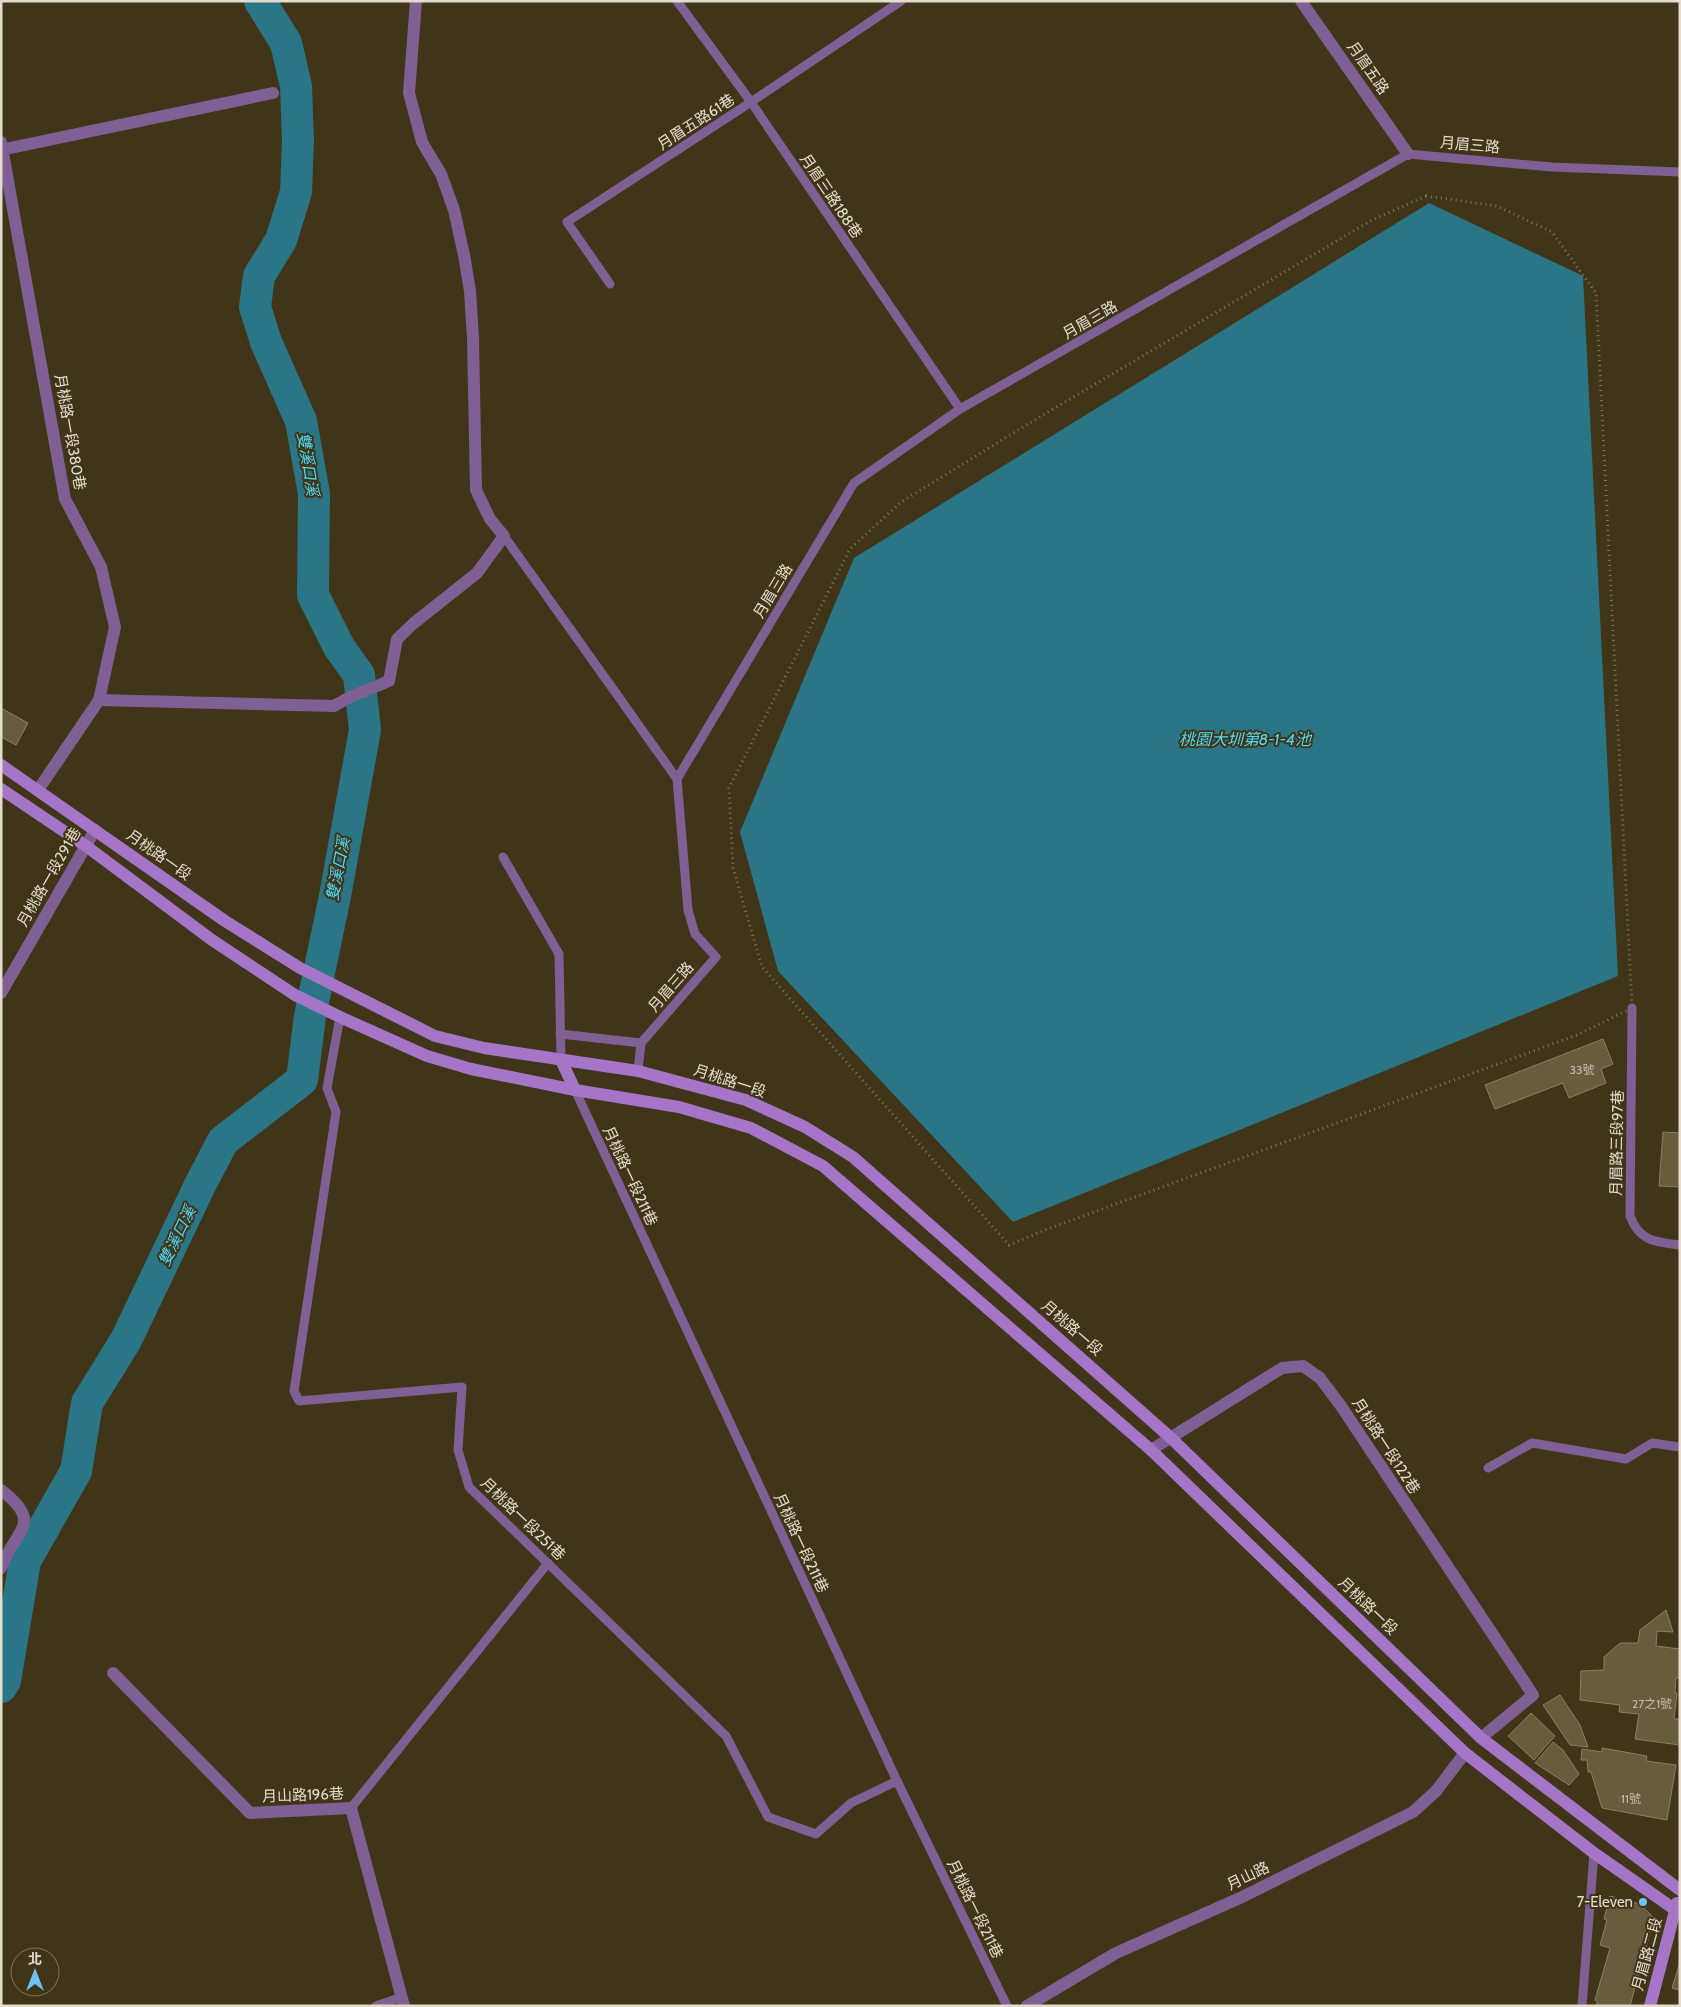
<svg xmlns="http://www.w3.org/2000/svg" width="1681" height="2007" font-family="Cabin,'Noto Sans TC',sans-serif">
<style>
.water{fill:#2a7586}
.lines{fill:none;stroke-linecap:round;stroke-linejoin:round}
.river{stroke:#2a7586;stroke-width:32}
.building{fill:#685c3f;stroke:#8d8061}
.path{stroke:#80765e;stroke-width:3;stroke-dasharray:1 4;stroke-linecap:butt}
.lane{stroke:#7e6094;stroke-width:9}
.street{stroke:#7e6094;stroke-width:12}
.secondary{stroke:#a576c8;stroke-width:12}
.poi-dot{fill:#6ec2f3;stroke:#403518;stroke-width:2}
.labels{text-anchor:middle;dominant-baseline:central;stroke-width:4;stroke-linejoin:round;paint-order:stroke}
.number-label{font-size:12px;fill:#c5bdaa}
.street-label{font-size:15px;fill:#e4ddcd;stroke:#403518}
.poi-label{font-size:15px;fill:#e4ddcd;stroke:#403518;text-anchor:end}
.water-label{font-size:16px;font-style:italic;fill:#4ddcfc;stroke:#403518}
</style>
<rect width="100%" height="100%" fill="#403518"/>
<polygon class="water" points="1429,203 1583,276 1618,976 1013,1222 778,971 740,832 854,558"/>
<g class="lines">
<polyline class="river" points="1,1687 5,1681 25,1561 76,1471 87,1403 126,1340 201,1183 223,1141 302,1080 310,1016 335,896 365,730 359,675 339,647 313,595 314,494 301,421 266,342 255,307 259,276 281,240 296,192 298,141 296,86 286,43 260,1"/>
</g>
<g class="building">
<polygon points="1,708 28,723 16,745 1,737"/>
<polygon points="1603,1039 1613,1064 1601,1069 1606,1083 1569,1098 1563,1083 1495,1109 1485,1085"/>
<polygon points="1663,1132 1680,1133 1680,1187 1659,1186"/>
<polygon points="1666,1610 1673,1632 1657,1631 1656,1646 1680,1649 1680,1678 1676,1678 1675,1693 1677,1693 1674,1719 1680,1719 1680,1745 1635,1739 1639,1714 1619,1712 1620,1705 1580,1700 1581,1671 1604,1670 1604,1657 1620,1643 1638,1643 1640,1630"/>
<polygon points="1560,1695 1580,1725 1588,1747 1570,1745 1543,1705"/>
<polygon points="1531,1713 1555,1736 1534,1760 1508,1736"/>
<polygon points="1553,1742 1563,1750 1579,1774 1569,1785 1535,1763"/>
<polygon points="1602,1748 1647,1756 1646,1761 1676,1765 1667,1820 1602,1808 1591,1772 1588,1772 1587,1760 1581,1760 1582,1749 1602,1752"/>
<polygon points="1610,1896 1640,1904 1654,1918 1630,2006 1597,2006 1597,2001 1595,2000 1610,1948 1600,1945 1607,1920 1604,1919"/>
<polygon points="1680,1962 1680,1990 1672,1988"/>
</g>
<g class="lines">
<polygon class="path" points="1426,196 1497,206 1552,232 1596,293 1632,1008 1577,1035 1045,1230 1009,1245 762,967 733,868 729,788 850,549 901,502 1033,421 1372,220"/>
<g class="lane">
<polyline points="677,1 751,102 960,409"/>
<polyline points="610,284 567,222 751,102 901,1"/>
<polyline points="504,536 677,779 854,483 960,409 1408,154 1552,167 1680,172"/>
<polyline points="503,857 559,954 561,1060"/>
<path d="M1632,1008L1630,1216C1639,1241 1655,1242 1680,1245"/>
<polyline points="340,1017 327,1088 336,1112 294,1391 299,1401 462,1387 458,1450 469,1487 726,1736 768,1817 816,1834 851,1803 897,1781"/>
<polyline points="560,1034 641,1043"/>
<polyline points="638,1071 641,1043 716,957 695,934 688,910 677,779"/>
<polyline points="575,1090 897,1781 1007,2006"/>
<polyline points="1488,1468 1532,1443 1626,1459 1652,1443 1680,1447"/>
<polyline points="351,1808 548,1563"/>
<polyline points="376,2006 402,1997"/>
<polyline points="1582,2006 1594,1853"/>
</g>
<g class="street">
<polyline points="1301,1 1408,154"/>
<polyline points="1,142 65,499 101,567 115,627 99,700 38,790"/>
<polyline points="1,150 273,93"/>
<polyline points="99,700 334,706 350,697 389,681 397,639 414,623 477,573 504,536 490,519 476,490 473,338 470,291 464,255 454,210 441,174 422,142 409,93 416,1"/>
<polyline points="1,993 95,830"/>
<polyline points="1151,1450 1282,1368 1303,1366 1320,1378 1341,1406 1533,1695 1481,1738"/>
<path d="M1,1490C45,1524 15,1529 1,1568"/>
<polyline points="113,1673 250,1813 351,1808 404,2006"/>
<polyline points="1027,2006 1116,1953 1240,1898 1413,1812 1436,1791 1465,1753"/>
</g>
<g class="secondary">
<polyline points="1,765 225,921 300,968 435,1036 484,1048 638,1071 746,1100 805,1127 853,1157 1171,1438 1481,1738 1680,1890"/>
<polyline points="1,789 86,846 212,940 295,995 340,1017 427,1056 471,1069 575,1090 679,1107 751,1128 823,1166 1151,1450 1465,1753 1594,1853 1680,1913"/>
<polyline points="561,1060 575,1090"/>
<polyline points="1650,2006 1677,1903"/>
</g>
</g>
<circle class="poi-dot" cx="1643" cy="1902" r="5"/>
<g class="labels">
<g class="number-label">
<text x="1582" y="1069">33號</text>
<text x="1652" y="1703">27之1號</text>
<text x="1631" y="1798">11號</text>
</g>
<g class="street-label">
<text transform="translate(1368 68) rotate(55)">月眉五路</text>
<text transform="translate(696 122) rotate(-33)">月眉五路61巷</text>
<text transform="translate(1470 145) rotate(5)">月眉三路</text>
<text transform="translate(831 196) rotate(56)">月眉三路188巷</text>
<text transform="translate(1090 320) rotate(-30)">月眉三路</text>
<text transform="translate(70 432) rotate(80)">月桃路一段380巷</text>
<text transform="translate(773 591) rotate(-59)">月眉三路</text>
<text transform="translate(159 855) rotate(35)">月桃路一段</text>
<text transform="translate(49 877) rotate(-60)">月桃路一段291巷</text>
<text transform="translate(671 987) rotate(-49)">月眉三路</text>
<text transform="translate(730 1081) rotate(18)">月桃路一段</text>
<text transform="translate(1617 1143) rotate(-89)">月眉路三段97巷</text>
<text transform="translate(630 1176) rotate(65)">月桃路一段211巷</text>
<text transform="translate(1072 1328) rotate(41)">月桃路一段</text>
<text transform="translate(1386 1446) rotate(57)">月桃路一段122巷</text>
<text transform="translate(523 1519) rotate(44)">月桃路一段251巷</text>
<text transform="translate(801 1543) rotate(65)">月桃路一段211巷</text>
<text transform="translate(1368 1606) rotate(44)">月桃路一段</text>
<text transform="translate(303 1795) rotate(-2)">月山路196巷</text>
<text transform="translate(1248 1876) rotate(-26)">月山路</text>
<text transform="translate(975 1909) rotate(64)">月桃路一段211巷</text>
<text transform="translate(1647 1954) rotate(-75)">月眉路二段</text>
</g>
<g class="poi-label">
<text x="1633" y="1902">7-Eleven</text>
</g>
<g class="water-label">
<text transform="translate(308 464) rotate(81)">雙溪口溪</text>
<text x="1245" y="739">桃園大圳第8-1-4池</text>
<text transform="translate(338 869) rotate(-79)">雙溪口溪</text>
<text transform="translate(177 1236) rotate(-64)">雙溪口溪</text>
</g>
</g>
<rect width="1681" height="2007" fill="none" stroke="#e4ddcd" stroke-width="5"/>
<g transform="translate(35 1972)"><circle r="24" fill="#403518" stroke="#827860"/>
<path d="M0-4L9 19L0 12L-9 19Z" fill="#6ec2f3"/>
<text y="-8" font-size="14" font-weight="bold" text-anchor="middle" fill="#e4ddcd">北</text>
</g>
</svg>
